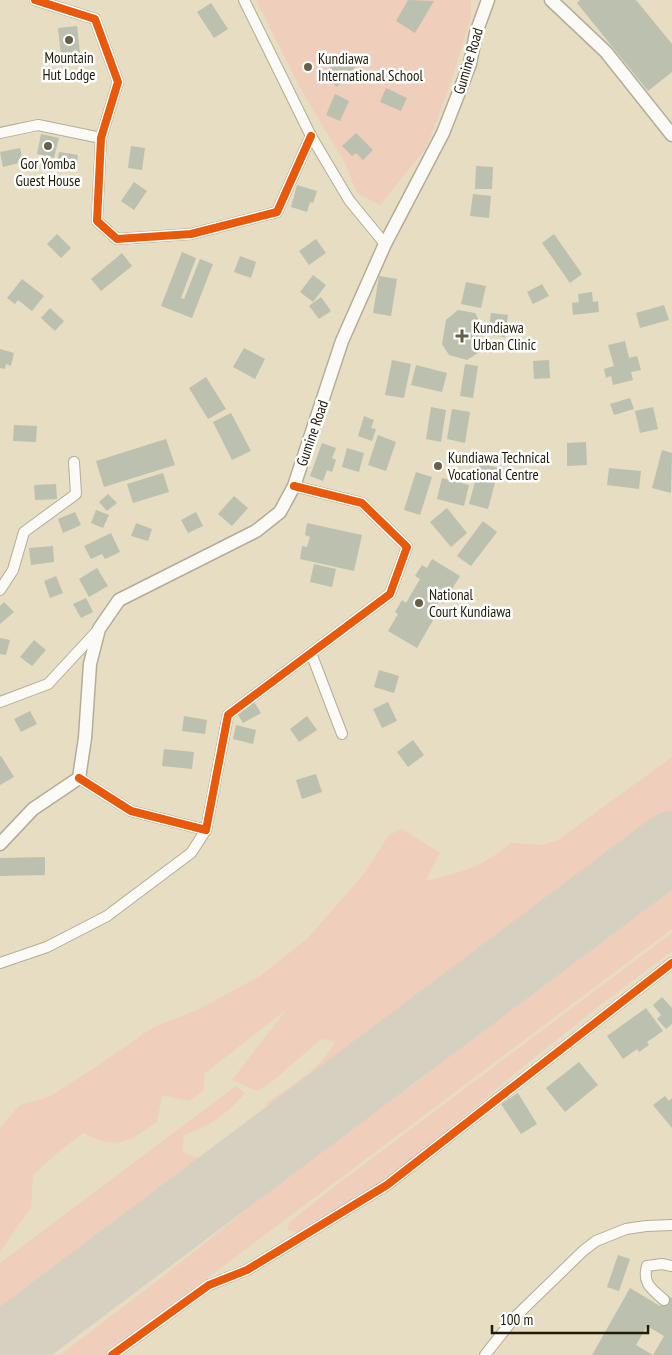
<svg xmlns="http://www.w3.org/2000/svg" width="672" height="1355" font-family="'PT Sans Narrow',sans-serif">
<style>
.green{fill:#efcebc}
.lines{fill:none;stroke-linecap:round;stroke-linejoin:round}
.runway{stroke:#d6d0c0;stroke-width:70}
.building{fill:#bcc0ae;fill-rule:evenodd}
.minor-casing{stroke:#b3ad97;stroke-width:12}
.major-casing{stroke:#b3ad97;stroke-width:15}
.minor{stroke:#fbfaf6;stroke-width:10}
.major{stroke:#fbfaf6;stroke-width:12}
.cycleway-casing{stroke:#fff;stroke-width:11}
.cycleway{stroke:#e8590c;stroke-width:8}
.poi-dot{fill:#665f49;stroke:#fff;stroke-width:2}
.labels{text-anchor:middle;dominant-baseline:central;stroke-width:5;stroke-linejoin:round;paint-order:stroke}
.poi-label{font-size:15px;fill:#211b08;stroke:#fff;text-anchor:start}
.street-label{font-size:15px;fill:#211b08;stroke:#fff}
</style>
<rect width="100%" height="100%" fill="#e6ddc2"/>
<g class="green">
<polygon points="256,0 471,0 471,17 449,88 426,148 380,205 357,193 345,163 300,88"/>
<path d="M672,757V815L282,1109L265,1104C287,1089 325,1066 335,1041L321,1039L275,1079L258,1091L232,1080L287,1009L205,1073L203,1091L189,1101L162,1095L157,1122C127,1142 118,1151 83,1133L56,1154L33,1175L31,1207L0,1252V1128L20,1105L49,1097L97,1066L154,1027L199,1009L260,976L307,939L363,875L389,835L402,829L440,853L425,881C462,873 482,867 511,843L541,845L558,840Z"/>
<polygon points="672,884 672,929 105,1355 60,1355 165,1275 311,1158 421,1079 476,1033"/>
<polygon points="672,933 672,951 594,1010 530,1061 385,1182 299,1233 287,1230 290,1222 321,1197"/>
<path d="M236,1086L245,1093C225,1116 212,1124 184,1135L182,1152L207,1161L46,1285L0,1315V1263Z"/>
</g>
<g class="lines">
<polyline class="runway" points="3,1348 672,846"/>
</g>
<g class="building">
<polygon points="408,0 434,1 415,33 396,21"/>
<polygon points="580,0 636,0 672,44 672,72 648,91 577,3"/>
<polygon points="211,3 228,29 214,38 197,12"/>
<polygon points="77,26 80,53 61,55 58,28"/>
<polygon points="341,55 355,67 337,87 324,75"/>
<polygon points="386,88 407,98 401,111 380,102"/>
<polygon points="335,94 349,101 340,121 326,115"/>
<polygon points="356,133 373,150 363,160 356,153 352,156 342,146"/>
<polygon points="41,134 59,138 54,158 37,154"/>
<polygon points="131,146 145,148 142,170 128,168"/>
<polygon points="20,148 23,162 3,167 0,152"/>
<polygon points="59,152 78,155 76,168 57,165"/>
<polygon points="476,166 493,167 492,189 475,189"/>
<polygon points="134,182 147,191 134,210 121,201"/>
<polygon points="297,185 317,191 313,203 310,202 307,212 291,207"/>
<polygon points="473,194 491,196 489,218 470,216"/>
<polygon points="57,234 71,248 61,258 47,244"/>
<polygon points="554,234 582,274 570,283 542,243"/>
<polygon points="316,239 326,253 309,265 299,251"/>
<polygon points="182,252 196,258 181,298 184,299 200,259 213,264 192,318 161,306"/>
<polygon points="122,253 132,266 101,291 91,279"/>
<polygon points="240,256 256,262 251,278 234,272"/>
<polygon points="313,275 326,285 313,302 300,292"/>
<polygon points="379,276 397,279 391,316 373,313"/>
<polygon points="22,279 44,296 32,311 18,300 15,304 7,298"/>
<polygon points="466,282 486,286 481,308 461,304"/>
<polygon points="542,284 549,296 533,304 527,292"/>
<polygon points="592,292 593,302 598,301 599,312 573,315 572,303 579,302 578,294"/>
<polygon points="321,297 331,311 319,319 309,306"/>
<polygon points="664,305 669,320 640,328 636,313"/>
<polygon points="50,308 64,321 55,331 41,318"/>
<polygon points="458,310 475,313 484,329 478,353 467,360 449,355 442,344 446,320"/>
<polygon points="491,313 508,315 505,337 488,335"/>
<polygon points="625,341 629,358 637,356 641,370 631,372 633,380 613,385 611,376 606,378 604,369 614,366 608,345"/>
<polygon points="244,348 265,359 255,379 233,367"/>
<polygon points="0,349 14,353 11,366 6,364 5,369 0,368"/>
<polygon points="392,360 411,364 404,398 385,395"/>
<polygon points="549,360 550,378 534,379 533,361"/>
<polygon points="465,364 478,366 473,398 460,396"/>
<polygon points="416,365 447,373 442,392 411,385"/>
<polygon points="206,377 226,409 208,419 189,388"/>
<polygon points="630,398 634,409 614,415 610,404"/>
<polygon points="431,407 446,410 441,442 426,439"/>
<polygon points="653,407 658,429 640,433 635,411"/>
<polygon points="452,409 470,412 465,443 447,439"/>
<polygon points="231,413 251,451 232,460 213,422"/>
<polygon points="364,416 374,420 371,428 376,429 372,441 358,436"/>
<polygon points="14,425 37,426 36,442 13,441"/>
<polygon points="378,435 396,442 386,471 368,465"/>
<polygon points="166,439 175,465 104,487 96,461"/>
<polygon points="586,442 587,465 567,466 567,443"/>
<polygon points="322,443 336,448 332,458 336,460 332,472 327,470 323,481 310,476"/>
<polygon points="347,448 364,453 359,472 342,467"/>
<polygon points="662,450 672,453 671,493 652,488"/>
<polygon points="480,463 499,468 488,509 469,504"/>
<polygon points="609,468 641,471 639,489 607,485"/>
<polygon points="416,472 432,477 420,515 404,510"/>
<polygon points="163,473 169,492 133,503 127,484"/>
<polygon points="442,478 469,485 464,506 437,499"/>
<polygon points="56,484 57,499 35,500 34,485"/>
<polygon points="108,494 117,503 107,511 99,502"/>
<polygon points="234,496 248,508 232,526 218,514"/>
<polygon points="447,508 467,533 451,547 430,522"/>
<polygon points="96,510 109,515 103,528 91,523"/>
<polygon points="75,512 81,525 63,533 58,519"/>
<polygon points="196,512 203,526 188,533 181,520"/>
<polygon points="483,521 497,532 471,566 457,556"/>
<polygon points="136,523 152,529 148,541 131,536"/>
<polygon points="307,523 362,535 354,571 300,559 302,546 307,547 310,537 305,535"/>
<polygon points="111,533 120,552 105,559 102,554 91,559 84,546"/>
<polygon points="53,546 54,562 31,565 29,548"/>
<polygon points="432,559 460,576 443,604 439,601 433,611 437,613 417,648 388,631 398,614 395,612 402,600 406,603 420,579 415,576 422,565 427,568"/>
<polygon points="314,564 336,569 332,587 310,582"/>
<polygon points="97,568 108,586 89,597 79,579"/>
<polygon points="56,576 63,593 50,598 44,581"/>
<polygon points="86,598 93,612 81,618 73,604"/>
<polygon points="4,602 14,612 0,624 0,606"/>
<polygon points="0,638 10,640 6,655 0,654"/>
<polygon points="34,640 46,650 32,666 20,657"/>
<polygon points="379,670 399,676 394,693 374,687"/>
<polygon points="254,702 261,713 243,723 237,713"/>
<polygon points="388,702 397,721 382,728 373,709"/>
<polygon points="30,711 37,724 21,732 14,719"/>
<polygon points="184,716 207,720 205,734 182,731"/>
<polygon points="307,716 317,730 299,742 290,729"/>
<polygon points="236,725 256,730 253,744 233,739"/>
<polygon points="413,740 424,755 408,767 397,752"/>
<polygon points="164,749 194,752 192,769 162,766"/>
<polygon points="1,756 14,777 0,785 0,757"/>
<polygon points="316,774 322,792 302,799 296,780"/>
<polygon points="45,857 45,875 0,876 0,858"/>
<polygon points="662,997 672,1008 672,1024 666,1029 657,1019 661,1015 653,1005"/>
<polygon points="646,1008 663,1031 647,1042 649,1045 639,1052 637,1049 623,1059 607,1036"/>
<polygon points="579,1062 598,1085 565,1112 546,1088"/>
<polygon points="518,1093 537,1124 521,1134 501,1104"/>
<polygon points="665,1096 669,1101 672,1098 672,1128 653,1105"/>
<polygon points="618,1255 630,1259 619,1291 607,1287"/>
<path d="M630,1288L660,1306L667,1295L672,1298V1355H592ZM647,1326L664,1336L653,1355L636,1345Z"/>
</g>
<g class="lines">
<g class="minor-casing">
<g id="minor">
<polyline points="35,0 95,19 118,82 101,138 97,221 117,239 191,234 277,212 311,136"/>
<polyline points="244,0 311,136 349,200 385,244"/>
<polyline points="0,133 38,125 101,138"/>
<polyline points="0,590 13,570 24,532 76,494 74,462"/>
<polyline points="311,653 342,734"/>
<polyline points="0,702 48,684 98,630"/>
<polyline points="79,778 131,811 206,830 228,715 390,594 407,547 362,503 294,486"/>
<polyline points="0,963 47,947 107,916 191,853 206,830"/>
<path d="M664,1300C652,1289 642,1284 647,1266L662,1264L672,1266"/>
<polyline points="112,1355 209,1285 247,1270 387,1185 672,963"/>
<polyline points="485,1355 515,1317 583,1251 596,1241 626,1229 646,1226 672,1225"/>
</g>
</g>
<g class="major-casing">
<g id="major">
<polyline points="551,0 606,52 672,135"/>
<polyline points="0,844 33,809 79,778 85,738 90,664 99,629 119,600 256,531 280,512 294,486 342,341 385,244 443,133 470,64 476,33 488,0"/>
</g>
</g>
<use href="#minor" class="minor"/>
<use href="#major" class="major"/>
<g class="cycleway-casing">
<g id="cycleway">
<polyline points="35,0 95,19 118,82 101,138 97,221 117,239 191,234 277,212 311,136"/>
<polyline points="79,778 131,811 206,830 228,715 390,594 407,547 362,503 294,486"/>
<polyline points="112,1355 209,1285 247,1270 387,1185 672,963"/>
</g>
</g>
<use href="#cycleway" class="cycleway"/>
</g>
<g class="poi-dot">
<circle cx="69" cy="40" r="5"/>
<circle cx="308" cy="67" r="5"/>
<circle cx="48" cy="146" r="5"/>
<path d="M459.5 328.5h5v5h5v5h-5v5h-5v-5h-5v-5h5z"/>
<circle cx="438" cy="466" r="5"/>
<circle cx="419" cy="603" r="5"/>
</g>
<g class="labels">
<g class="poi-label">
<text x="69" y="57" text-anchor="middle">Mountain<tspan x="69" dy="17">Hut Lodge</tspan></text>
<text x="318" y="58">Kundiawa<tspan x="318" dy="17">International School</tspan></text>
<text x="48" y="163" text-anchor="middle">Gor Yomba<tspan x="48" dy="17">Guest House</tspan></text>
<text x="473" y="327">Kundiawa<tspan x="473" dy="17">Urban Clinic</tspan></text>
<text x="448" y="457">Kundiawa Technical<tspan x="448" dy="17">Vocational Centre</tspan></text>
<text x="429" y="594">National<tspan x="429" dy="17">Court Kundiawa</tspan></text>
</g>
<g class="street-label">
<text transform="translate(468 61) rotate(-73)">Gumine Road</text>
<text transform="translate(312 433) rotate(-71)">Gumine Road</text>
</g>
</g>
<path d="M492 1325v8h156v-8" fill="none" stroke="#211b08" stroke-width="2.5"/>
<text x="500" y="1325" font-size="15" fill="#211b08" stroke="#ffffff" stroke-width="4" paint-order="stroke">100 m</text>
</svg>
